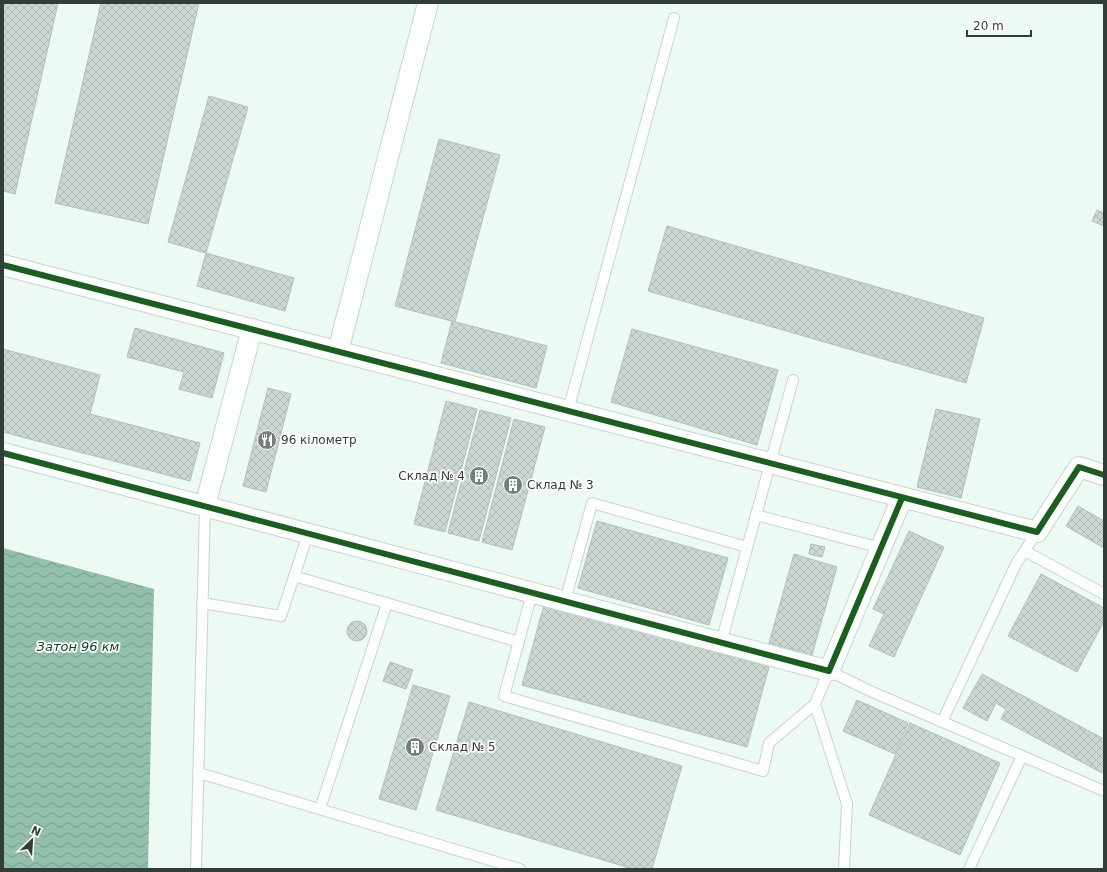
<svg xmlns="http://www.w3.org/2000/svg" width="1107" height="872" font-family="'DejaVu Sans',sans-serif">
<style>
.water{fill:url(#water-waves)}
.building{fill:url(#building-cross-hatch);stroke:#b3beb8}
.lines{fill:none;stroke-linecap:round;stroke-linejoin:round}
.service-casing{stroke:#c9d4ce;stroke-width:12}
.minor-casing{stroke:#c9d4ce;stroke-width:22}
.service{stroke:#fcfefd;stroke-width:10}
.minor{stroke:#fcfefd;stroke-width:20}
.cycleway-casing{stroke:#fff;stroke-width:8}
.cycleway{stroke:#1b5e20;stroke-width:6}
.labels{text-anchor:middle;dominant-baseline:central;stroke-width:3.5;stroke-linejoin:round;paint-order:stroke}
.poi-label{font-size:12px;fill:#333d38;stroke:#fff;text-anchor:start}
.water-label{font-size:13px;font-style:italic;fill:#114430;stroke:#fff}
</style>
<defs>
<pattern id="water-waves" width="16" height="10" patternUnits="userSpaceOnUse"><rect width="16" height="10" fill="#92c0aa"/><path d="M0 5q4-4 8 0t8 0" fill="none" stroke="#789d8b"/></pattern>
<pattern id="building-cross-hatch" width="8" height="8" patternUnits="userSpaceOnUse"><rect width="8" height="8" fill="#cdd7d1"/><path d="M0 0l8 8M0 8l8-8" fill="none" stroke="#b0b9b4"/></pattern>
</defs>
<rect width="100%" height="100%" fill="#edf9f3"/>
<polygon class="water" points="3,548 154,589 148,869 3,869"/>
<g class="building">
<polygon points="3,3 58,3 15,194 3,191"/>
<polygon points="101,3 199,3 148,224 55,203"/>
<polygon points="209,96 248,107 206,253 168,242"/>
<polygon points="439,139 500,155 455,322 395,306"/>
<polygon points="1097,210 1104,213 1104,226 1092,221"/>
<polygon points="667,226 984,318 966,383 648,291"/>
<polygon points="206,253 294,278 285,311 197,286"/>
<polygon points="452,321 547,346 536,388 441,363"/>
<polygon points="135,328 224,353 212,398 179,389 184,372 127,357"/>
<polygon points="632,329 778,370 757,445 611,402"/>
<polygon points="3,349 100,375 90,414 200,443 190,481 3,432"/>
<polygon points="268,388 291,394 266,492 243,486"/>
<polygon points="446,401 477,409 445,532 414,524"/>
<polygon points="936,409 980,419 961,498 917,487"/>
<polygon points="480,410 511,418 479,541 448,533"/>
<polygon points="514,419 545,427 512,550 482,542"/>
<polygon points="1078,506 1104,521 1104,548 1066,526"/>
<polygon points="597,521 728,558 709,625 578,588"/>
<polygon points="909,531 944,547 894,657 869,646 884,614 873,609"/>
<polygon points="811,544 825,547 822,557 809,554"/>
<polygon points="794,554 837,567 812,655 769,643"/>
<polygon points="1041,574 1104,608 1104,621 1077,672 1008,636"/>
<polygon points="544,605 769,667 747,747 522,685"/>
<circle cx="357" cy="631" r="10"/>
<polygon points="390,662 413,670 406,689 383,681"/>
<polygon points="982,674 1104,739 1104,774 1001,719 1006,709 996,703 987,721 963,708"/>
<polygon points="413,685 450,696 416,810 379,799"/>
<polygon points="857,700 908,723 895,754 843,731"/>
<polygon points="469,702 682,766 652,869 633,869 436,810"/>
<polygon points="910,723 1000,763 960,855 869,815"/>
</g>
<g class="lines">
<g class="service-casing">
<g id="service">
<polyline points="568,411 674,18"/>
<polyline points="756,515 881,548"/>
<polyline points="1025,551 1104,594"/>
<polyline points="294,576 519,642"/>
<polyline points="532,593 504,696 763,771 769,743 815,704"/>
<polyline points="565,601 592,503 747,547"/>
<polyline points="202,603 281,616 308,534"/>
<polyline points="721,643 793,380"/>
<polyline points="942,722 1016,564 1037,532"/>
<polyline points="199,773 520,869"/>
<polyline points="320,809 387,603"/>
<polyline points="196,869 205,506"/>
<polyline points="844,869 847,804 815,704 829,671 870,691 1104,791"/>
<polyline points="969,869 1022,756"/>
</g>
</g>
<g class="minor-casing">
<g id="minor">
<polyline points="3,265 1037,532 1079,467 1104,475"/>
<polyline points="338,351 428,3"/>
<polyline points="3,453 829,671 902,498"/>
<polyline points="205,506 252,329"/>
</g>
</g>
<use href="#service" class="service"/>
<use href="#minor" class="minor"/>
<g class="cycleway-casing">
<g id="cycleway">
<polyline points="3,265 1037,532 1079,467 1104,475"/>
<polyline points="3,453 829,671 902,498"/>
</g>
</g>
<use href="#cycleway" class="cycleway"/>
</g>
<defs>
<g id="restaurant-disc" transform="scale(1)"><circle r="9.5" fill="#747f79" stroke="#fff"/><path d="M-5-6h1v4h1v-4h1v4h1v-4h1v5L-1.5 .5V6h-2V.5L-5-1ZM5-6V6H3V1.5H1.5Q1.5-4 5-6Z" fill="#fff"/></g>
<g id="building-disc" transform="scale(1)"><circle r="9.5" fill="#747f79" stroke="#fff"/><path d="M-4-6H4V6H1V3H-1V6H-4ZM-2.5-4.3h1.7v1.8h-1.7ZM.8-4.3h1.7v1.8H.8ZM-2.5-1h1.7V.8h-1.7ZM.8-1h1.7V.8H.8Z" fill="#fff"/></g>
</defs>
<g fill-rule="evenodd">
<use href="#restaurant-disc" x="267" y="440"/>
<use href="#building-disc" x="479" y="476"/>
<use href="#building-disc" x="513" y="485"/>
<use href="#building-disc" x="415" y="747"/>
</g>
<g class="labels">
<g class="poi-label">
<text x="281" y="440">96 кілометр</text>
<text x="465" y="476" text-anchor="end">Склад № 4</text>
<text x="527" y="485">Склад № 3</text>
<text x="429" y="747">Склад № 5</text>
</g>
<g class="water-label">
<text x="78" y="646">Затон 96 км</text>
</g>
</g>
<rect width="1107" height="872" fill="none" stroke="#333d38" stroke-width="8"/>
<g transform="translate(32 840) rotate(25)" stroke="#ffffff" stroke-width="3" paint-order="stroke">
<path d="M0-3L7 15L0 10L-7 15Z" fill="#333d38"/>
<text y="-6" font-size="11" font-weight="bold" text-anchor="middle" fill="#333d38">N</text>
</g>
<path d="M967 30v6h64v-6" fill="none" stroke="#333d38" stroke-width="2"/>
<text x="973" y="30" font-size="12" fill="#333d38" stroke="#ffffff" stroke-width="3" paint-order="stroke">20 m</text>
</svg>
